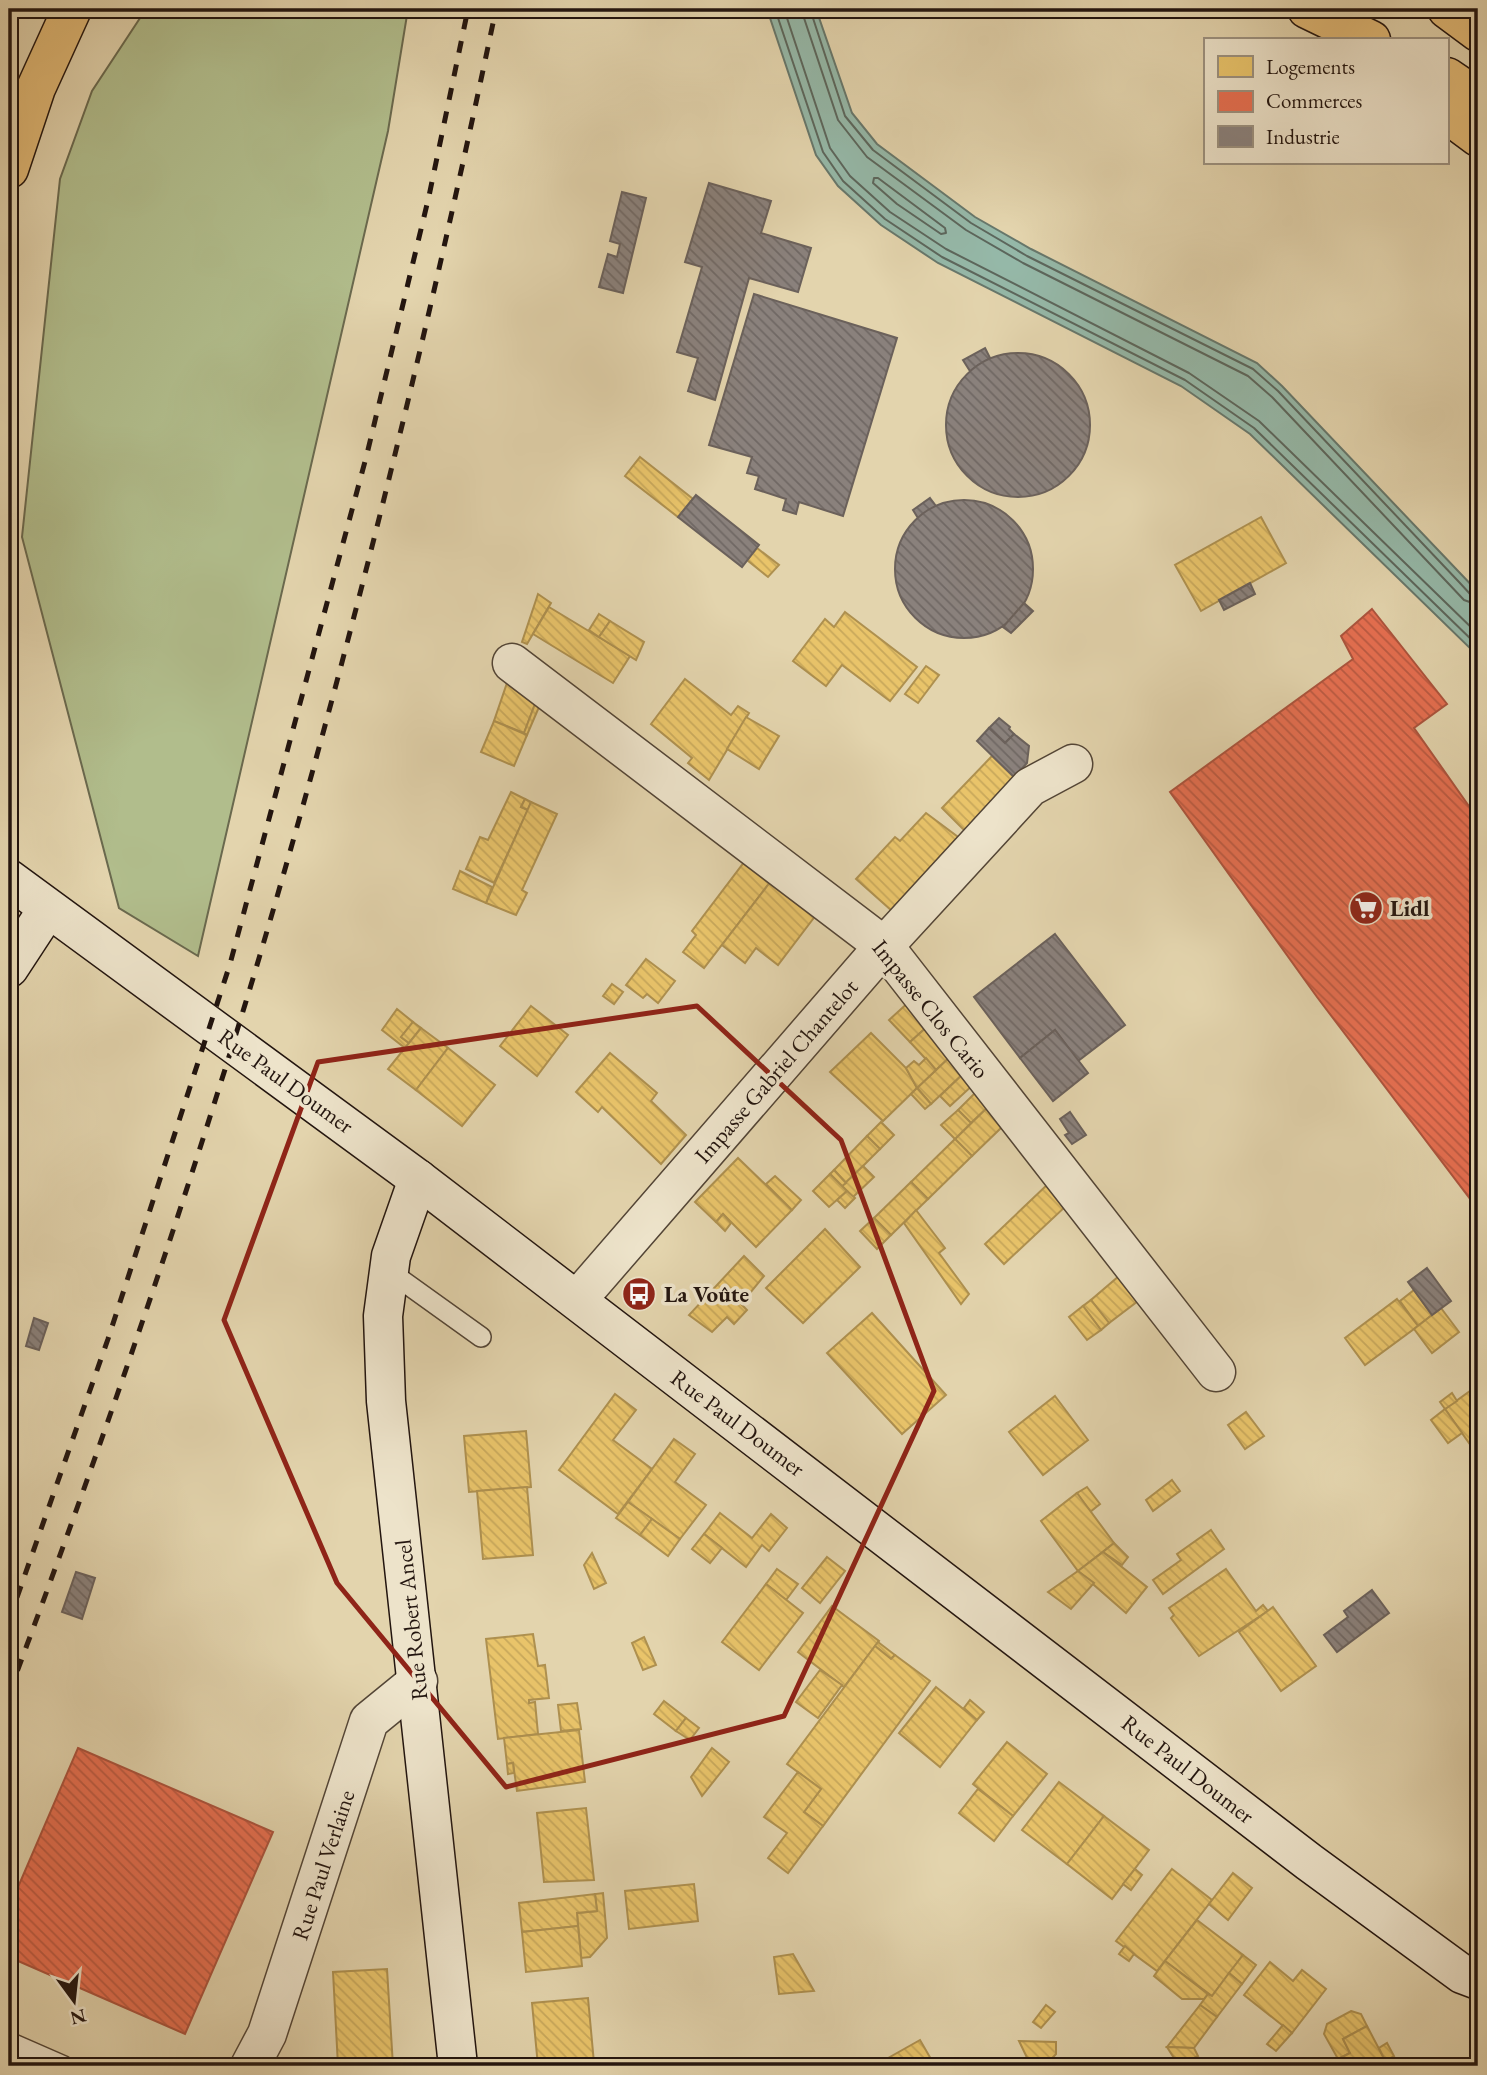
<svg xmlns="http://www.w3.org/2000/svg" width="1487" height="2075" font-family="'EB Garamond',serif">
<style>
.grass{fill:#b1bd8c;stroke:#6a694e;stroke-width:2}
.water{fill:#95b8a8;stroke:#67776b;stroke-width:2}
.homes{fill:url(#homes-back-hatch);stroke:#ae904f;stroke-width:2}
.shops{fill:url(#shops-back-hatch);stroke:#ac543d;stroke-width:2}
.industry{fill:url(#industry-back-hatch);stroke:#6b615b;stroke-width:2}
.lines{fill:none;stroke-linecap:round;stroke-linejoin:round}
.shore{stroke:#5c665c;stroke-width:2}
.lane-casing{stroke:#534536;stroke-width:22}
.street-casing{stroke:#534536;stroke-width:41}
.secondary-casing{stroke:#23150f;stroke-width:41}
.highway-casing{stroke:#23150f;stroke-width:41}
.lane{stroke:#ede3ca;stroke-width:19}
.street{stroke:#ede3ca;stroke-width:38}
.secondary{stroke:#ede3ca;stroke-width:38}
.highway{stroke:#e2ba76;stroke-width:38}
.rail{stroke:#23150f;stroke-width:5;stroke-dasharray:12 12;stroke-linecap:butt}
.marked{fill:none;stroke:#8f2418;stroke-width:5;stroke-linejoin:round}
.labels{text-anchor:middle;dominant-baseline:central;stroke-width:7;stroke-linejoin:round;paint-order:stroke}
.poi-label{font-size:23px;font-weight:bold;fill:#23150f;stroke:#ede3ca;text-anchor:start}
.street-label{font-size:23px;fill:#23150f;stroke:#ede3ca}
</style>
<defs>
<pattern id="homes-back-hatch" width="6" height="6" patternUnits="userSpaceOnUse" patternTransform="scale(1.75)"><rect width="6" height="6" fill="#e9c46a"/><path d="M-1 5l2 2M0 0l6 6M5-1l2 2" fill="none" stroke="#c8a85b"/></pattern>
<pattern id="shops-back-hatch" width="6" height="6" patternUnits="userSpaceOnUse" patternTransform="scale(1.75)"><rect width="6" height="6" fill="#e76f51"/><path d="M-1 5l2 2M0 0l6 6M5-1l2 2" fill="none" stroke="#bb5a42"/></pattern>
<pattern id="industry-back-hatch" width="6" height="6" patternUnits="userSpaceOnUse" patternTransform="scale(1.75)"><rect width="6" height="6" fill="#8a817c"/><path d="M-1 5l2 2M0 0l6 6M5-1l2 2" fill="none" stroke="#706864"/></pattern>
</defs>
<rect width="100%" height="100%" fill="#e3d4ad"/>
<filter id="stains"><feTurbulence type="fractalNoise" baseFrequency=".00286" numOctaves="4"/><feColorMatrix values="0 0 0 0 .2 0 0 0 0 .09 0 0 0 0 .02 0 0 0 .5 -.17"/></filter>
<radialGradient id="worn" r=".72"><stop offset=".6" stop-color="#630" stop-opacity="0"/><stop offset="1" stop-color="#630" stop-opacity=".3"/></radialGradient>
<polygon class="grass" points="146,9 408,9 388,131 198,956 119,908 22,537 60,179 92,91"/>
<polygon class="water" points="767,9 816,9 852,113 877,144 975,217 1031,249 1257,363 1282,386 1478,592 1478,656 1250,434 1181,386 938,263 881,225 838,186 816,155"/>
<g class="homes">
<polygon points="640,457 693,499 678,517 625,476"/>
<polygon points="1261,517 1286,563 1201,611 1175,565"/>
<polygon points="757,548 779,565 768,577 747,560"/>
<polygon points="538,594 551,603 527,644 522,642"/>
<polygon points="549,607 630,656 613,683 533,634"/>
<polygon points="845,612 917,667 890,701 842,665 826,686 793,661 825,619 834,627"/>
<polygon points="599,614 610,621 599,637 589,630"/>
<polygon points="610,621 644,642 636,660 599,637"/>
<polygon points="926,666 939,675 918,703 905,694"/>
<polygon points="685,679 731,715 738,706 749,713 709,780 688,763 692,758 651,724"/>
<polygon points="507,683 535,704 524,733 494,721"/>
<polygon points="535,704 539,707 527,735 524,733"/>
<polygon points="746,717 779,736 759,769 727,749"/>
<polygon points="494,721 527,735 514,766 481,752"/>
<polygon points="992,756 1014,777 965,831 942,808"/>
<polygon points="511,792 525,799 521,807 528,810 494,883 466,869 480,837 488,840"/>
<polygon points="525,799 531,802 528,810 521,807"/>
<polygon points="531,802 557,814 522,890 527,893 516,915 486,903"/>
<polygon points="926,813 958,837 891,910 856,879 895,837 900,841"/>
<polygon points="745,861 771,881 704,968 683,952 696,935 692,931"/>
<polygon points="460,871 492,887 486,903 453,889"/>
<polygon points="771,881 816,915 778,965 756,948 745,963 722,945"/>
<polygon points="646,959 675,981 658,1003 647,994 643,998 626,985"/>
<polygon points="612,984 623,992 614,1004 603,996"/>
<polygon points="911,1000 929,1025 910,1042 889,1020"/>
<polygon points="531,1006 568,1035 537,1076 500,1046"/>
<polygon points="397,1009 413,1022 401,1037 409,1043 405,1048 382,1030"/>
<polygon points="413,1022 421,1028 409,1043 401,1037"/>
<polygon points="929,1025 952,1055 936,1070 910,1042"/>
<polygon points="421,1028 448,1048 416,1090 388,1069"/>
<polygon points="871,1033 906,1068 917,1088 883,1121 830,1072"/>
<polygon points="448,1048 495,1085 462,1126 416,1090"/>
<polygon points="610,1053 657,1093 651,1101 686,1135 661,1164 602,1107 598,1112 576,1092"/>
<polygon points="952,1055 965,1072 931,1104 917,1088"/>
<polygon points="926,1058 936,1070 917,1088 906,1068 914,1061 919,1065"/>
<polygon points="965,1072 974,1084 950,1106 940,1096"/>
<polygon points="917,1088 931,1104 925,1109 911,1094"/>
<polygon points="978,1090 990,1105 971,1123 958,1110"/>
<polygon points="990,1105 1004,1125 972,1156 955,1139"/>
<polygon points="958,1110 971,1123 955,1139 941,1125"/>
<polygon points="881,1122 894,1135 880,1149 867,1136"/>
<polygon points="867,1136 880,1149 846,1183 834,1170"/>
<polygon points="955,1139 972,1156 928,1199 911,1182"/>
<polygon points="738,1158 792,1210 756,1247 723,1214 716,1222 695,1202"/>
<polygon points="863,1166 874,1177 853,1197 842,1186"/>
<polygon points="834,1170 846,1183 842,1186 830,1174"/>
<polygon points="830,1174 847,1191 829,1207 813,1191"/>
<polygon points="775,1176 801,1200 792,1210 766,1184"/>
<polygon points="911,1182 928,1199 891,1235 874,1218"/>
<polygon points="1049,1183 1066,1206 1004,1264 985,1244"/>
<polygon points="847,1191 855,1198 845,1208 837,1200"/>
<polygon points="916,1210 945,1248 939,1253 969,1294 961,1304 904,1223"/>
<polygon points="723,1214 731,1223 725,1231 716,1222"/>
<polygon points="874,1218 891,1235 877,1249 860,1231"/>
<polygon points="825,1229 860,1267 803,1323 766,1288"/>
<polygon points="744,1256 764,1276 741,1304 747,1310 734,1324 727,1317 712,1332 689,1315"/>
<polygon points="1119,1276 1138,1301 1109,1323 1091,1300"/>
<polygon points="1414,1290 1432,1315 1418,1326 1400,1301"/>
<polygon points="1397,1299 1418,1326 1365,1365 1345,1338"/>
<polygon points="1091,1300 1109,1323 1101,1330 1083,1306"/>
<polygon points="1083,1306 1101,1330 1087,1340 1069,1317"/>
<polygon points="1441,1308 1459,1332 1432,1353 1414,1329"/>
<polygon points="872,1313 946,1395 902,1434 827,1353"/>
<polygon points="1477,1386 1478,1436 1469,1443 1445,1409"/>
<polygon points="1452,1393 1457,1401 1445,1409 1440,1402"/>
<polygon points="615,1394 636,1410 613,1440 652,1469 618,1514 559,1470"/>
<polygon points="1055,1396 1088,1440 1043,1475 1009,1432"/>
<polygon points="1445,1409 1462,1433 1448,1443 1431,1420"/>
<polygon points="1246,1412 1264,1436 1245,1449 1228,1425"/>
<polygon points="526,1431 531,1487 469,1492 464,1436"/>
<polygon points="674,1439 695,1454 675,1482 706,1505 680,1539 628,1502"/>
<polygon points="1172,1480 1180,1491 1153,1511 1146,1500"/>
<polygon points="527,1487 533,1555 483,1559 477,1491"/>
<polygon points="1087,1487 1100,1504 1090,1512 1077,1493"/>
<polygon points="1077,1493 1114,1543 1078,1571 1041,1521"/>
<polygon points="628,1502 652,1519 640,1535 616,1518"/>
<polygon points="720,1513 752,1538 771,1514 787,1528 769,1551 762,1545 746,1567 704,1534"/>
<polygon points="652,1519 680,1539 668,1556 640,1535"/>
<polygon points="1211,1530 1224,1549 1163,1594 1153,1580 1181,1560 1177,1554"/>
<polygon points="704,1534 722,1548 710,1563 692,1549"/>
<polygon points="1114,1543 1128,1557 1122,1565 1103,1552"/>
<polygon points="1103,1552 1147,1587 1126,1613 1078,1571"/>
<polygon points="592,1553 606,1583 594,1589 584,1565"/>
<polygon points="827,1557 845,1571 820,1603 802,1588"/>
<polygon points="777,1569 798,1584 786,1600 766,1584"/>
<polygon points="1226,1569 1256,1611 1263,1605 1268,1611 1199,1656 1171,1618 1174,1615 1169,1608"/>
<polygon points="1078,1571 1094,1583 1071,1609 1048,1592"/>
<polygon points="766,1584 803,1613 759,1670 722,1642"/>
<polygon points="832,1606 879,1641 844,1687 798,1652"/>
<polygon points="1273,1607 1316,1666 1281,1691 1239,1632"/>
<polygon points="533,1634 538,1666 545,1665 549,1698 529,1700 529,1703 535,1702 538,1734 498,1739 486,1639"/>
<polygon points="644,1637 656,1665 643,1670 632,1643"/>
<polygon points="878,1642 895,1655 891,1659 875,1646"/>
<polygon points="875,1646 891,1659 895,1655 930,1681 823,1826 804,1812 821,1789 787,1764"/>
<polygon points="820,1670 842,1685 818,1718 796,1702"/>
<polygon points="936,1687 977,1720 940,1767 899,1733"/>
<polygon points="970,1700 984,1712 977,1720 964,1708"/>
<polygon points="664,1701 686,1718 676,1731 654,1714"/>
<polygon points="577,1703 581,1729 561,1731 558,1705"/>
<polygon points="686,1718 699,1728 690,1740 676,1731"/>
<polygon points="579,1730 585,1782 517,1791 513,1763 507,1764 504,1738"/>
<polygon points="1007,1742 1047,1774 1013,1816 973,1784"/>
<polygon points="712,1748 729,1762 702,1796 691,1777"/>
<polygon points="513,1763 514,1773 508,1774 507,1764"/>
<polygon points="798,1772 821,1789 804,1812 823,1826 788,1873 768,1858 787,1833 764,1817"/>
<polygon points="1059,1782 1104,1816 1067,1864 1022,1830"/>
<polygon points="978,1789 1013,1816 994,1841 959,1813"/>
<polygon points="586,1808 594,1880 544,1882 537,1813"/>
<polygon points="1104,1816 1149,1850 1112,1899 1067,1864"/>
<polygon points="1135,1869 1142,1875 1131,1890 1123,1884"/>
<polygon points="1172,1869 1212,1900 1157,1971 1116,1941"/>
<polygon points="1233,1873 1252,1888 1228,1920 1209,1904"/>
<polygon points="694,1884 698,1921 629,1929 625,1891"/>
<polygon points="603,1893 607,1938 590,1957 581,1958 577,1913 597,1911 595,1894"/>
<polygon points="595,1894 597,1911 577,1913 578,1926 522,1932 519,1903"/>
<polygon points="1197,1920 1243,1955 1212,1996 1165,1961"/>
<polygon points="578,1926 582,1966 526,1972 522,1932"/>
<polygon points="1125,1946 1134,1954 1129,1961 1119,1954"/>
<polygon points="793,1954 814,1991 779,1994 774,1957"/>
<polygon points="1243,1955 1256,1965 1242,1984 1229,1973"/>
<polygon points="1165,1961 1208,1994 1204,1999 1182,1999 1154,1976"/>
<polygon points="1270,1962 1293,1981 1302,1970 1326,1989 1292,2033 1244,1995"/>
<polygon points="387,1969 393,2066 338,2066 333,1972"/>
<polygon points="1229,1973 1242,1984 1217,2017 1200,2005 1208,1994 1212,1996"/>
<polygon points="588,1998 594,2063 538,2066 532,2003"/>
<polygon points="1046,2005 1055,2012 1041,2028 1033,2022"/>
<polygon points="1200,2005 1217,2017 1194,2048 1167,2047"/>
<polygon points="1351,2011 1361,2014 1367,2026 1343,2039 1350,2053 1338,2059 1324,2034 1327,2024"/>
<polygon points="1283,2025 1292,2033 1276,2051 1267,2044"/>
<polygon points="1367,2026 1388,2066 1325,2066 1350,2053 1343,2039"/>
<polygon points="920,2040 935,2066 874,2066"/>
<polygon points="1019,2041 1056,2042 1056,2054 1045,2066 1031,2066"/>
<polygon points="1387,2043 1394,2056 1385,2061 1379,2048"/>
<polygon points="1167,2047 1194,2048 1198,2056 1179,2066"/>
<polygon points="594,2063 594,2066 554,2066"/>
</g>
<g class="shops">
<polygon points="1372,609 1447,704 1414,728 1478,819 1478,1201 1474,1204 1317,997 1170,792 1353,659 1341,636"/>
<polygon points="78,1748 273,1832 185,2034 9,1957 9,1908"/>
</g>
<g class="industry">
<polygon points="709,183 771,201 761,233 811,248 798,292 749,278 715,400 688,391 698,358 677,352 702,267 685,262"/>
<polygon points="622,192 646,198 623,293 599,287 608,254 617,257 620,244 610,241"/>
<polygon points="754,294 897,338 843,516 799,502 796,514 783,510 786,499 755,489 759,476 747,473 752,457 709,445"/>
<polygon points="985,348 990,358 970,371 963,360"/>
<circle cx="1018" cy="425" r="72"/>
<polygon points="696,495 759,545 742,567 678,517"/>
<polygon points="930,498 936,506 918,518 913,510"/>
<circle cx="964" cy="569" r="69"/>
<polygon points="1250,583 1255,594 1224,610 1219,600"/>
<polygon points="1024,603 1033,611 1011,633 1003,627"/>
<polygon points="999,718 1010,727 1009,729 1014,734 1005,743 989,728"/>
<polygon points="989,728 1005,743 1014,734 1029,746 1027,763 1014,777 977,741"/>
<polygon points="1055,934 1125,1025 1078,1061 1055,1030 1020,1058 974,997"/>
<polygon points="1055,1030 1088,1073 1053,1101 1020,1058"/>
<polygon points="1070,1112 1086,1135 1072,1144 1065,1135 1069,1133 1060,1119"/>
<polygon points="1427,1268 1451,1301 1432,1315 1408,1282"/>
<polygon points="34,1318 48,1323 39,1350 26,1346"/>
<polygon points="76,1572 95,1578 82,1619 62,1612"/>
<polygon points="1372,1590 1389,1613 1337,1652 1324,1635 1348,1617 1344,1611"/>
</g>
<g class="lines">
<g class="shore">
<polyline points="775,9 823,152 843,181 885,219 942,257 1185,380 1254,428 1478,646"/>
<polyline points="784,9 830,148 850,176 890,212 946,249 1189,373 1259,421 1478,634"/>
<polyline points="801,9 838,120 867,157 966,230 1023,263 1248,376 1272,397 1464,600 1478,605"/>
<polyline points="810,9 845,116 873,150 971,223 1027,256 1253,369 1278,391 1459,582 1471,595 1478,596"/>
<polygon points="878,178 945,228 946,233 941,234 897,204 873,183 874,178"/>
</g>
<g class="lane-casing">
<g id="lane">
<polyline points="389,1271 481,1337"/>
<polyline points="9,2042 64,2066"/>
</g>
</g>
<g class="street-casing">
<g id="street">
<polyline points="512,663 884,946 1216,1372"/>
<polyline points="577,1300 884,946 1030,787 1073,764"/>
<polyline points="250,2066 267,2034 369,1721 418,1681"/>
</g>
</g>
<g class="secondary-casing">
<g id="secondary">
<polyline points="9,879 418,1179 1309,1862 1462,1974 1478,1980"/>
<polyline points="9,968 47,910"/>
<polyline points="418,1179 391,1256 383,1316 386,1401 458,2066"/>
</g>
</g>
<g class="highway-casing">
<g id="highway">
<polyline points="1307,9 1371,40"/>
<polyline points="1447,9 1478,32"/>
<polyline points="1447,77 1478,98"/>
<polyline points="1447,114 1478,137"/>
<polyline points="9,169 36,88 72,9"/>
</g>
</g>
<use href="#lane" class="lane"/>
<use href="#street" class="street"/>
<use href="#secondary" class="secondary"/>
<use href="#highway" class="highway"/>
<g class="rail">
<polyline points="9,1620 108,1339 230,964 367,454 429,196 468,9"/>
<path d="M9,1693C98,1456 181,1217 254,975C349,657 428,333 496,9"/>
</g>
</g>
<path class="marked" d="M697,1006L841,1140L934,1391L784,1716L506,1787L337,1583L224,1320L318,1062Z"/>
<defs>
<g id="supermarket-disc" transform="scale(1.75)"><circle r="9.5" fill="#8f2418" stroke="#ede3ca"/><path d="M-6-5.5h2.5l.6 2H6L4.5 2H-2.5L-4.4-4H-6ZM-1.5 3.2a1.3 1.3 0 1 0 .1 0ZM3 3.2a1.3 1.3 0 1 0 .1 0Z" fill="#fff"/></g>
<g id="bus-disc" transform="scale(1.75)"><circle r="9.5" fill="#8f2418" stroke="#ede3ca"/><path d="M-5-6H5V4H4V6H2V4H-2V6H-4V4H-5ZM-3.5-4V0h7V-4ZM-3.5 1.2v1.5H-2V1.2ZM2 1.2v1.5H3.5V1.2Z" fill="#fff"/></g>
</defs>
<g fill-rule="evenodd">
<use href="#supermarket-disc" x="1366" y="908"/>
<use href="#bus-disc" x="639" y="1294"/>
</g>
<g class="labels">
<g class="poi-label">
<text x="1390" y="908">Lidl</text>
<text x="664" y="1294">La Voûte</text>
</g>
<g class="street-label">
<text transform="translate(931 1009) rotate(51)">Impasse Clos Cario</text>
<text transform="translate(776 1071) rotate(-49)">Impasse Gabriel Chantelot</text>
<text transform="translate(286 1081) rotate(36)">Rue Paul Doumer</text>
<text transform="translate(738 1423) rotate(37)">Rue Paul Doumer</text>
<text transform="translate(411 1620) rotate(-96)">Rue Robert Ancel</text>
<text transform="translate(1188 1769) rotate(38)">Rue Paul Doumer</text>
<text transform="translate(323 1865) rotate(-72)">Rue Paul Verlaine</text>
</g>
</g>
<rect width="1487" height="2075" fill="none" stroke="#e3d4ad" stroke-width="35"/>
<rect x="10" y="10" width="1466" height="2054" fill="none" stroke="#23150f" stroke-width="3.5"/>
<rect x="18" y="18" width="1452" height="2040" fill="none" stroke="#23150f" stroke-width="2"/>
<rect x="1204" y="38" width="245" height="126" fill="#ede3ca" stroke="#9c917f" stroke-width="2"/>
<rect x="1218" y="56" width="35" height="21" fill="#e9c46a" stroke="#9c917f" stroke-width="2"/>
<text x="1266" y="74" font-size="21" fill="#23150f">Logements</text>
<rect x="1218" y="91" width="35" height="21" fill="#e76f51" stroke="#9c917f" stroke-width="2"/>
<text x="1266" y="108" font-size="21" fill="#23150f">Commerces</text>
<rect x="1218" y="126" width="35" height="21" fill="#8a817c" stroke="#9c917f" stroke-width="2"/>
<text x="1266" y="144" font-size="21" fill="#23150f">Industrie</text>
<g transform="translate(74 2001) rotate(165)" stroke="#ede3ca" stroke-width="5" paint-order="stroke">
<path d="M0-5L12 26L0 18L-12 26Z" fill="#23150f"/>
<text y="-10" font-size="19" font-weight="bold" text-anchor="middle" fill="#23150f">N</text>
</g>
<rect width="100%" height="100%" filter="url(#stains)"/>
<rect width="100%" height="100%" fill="url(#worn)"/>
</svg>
